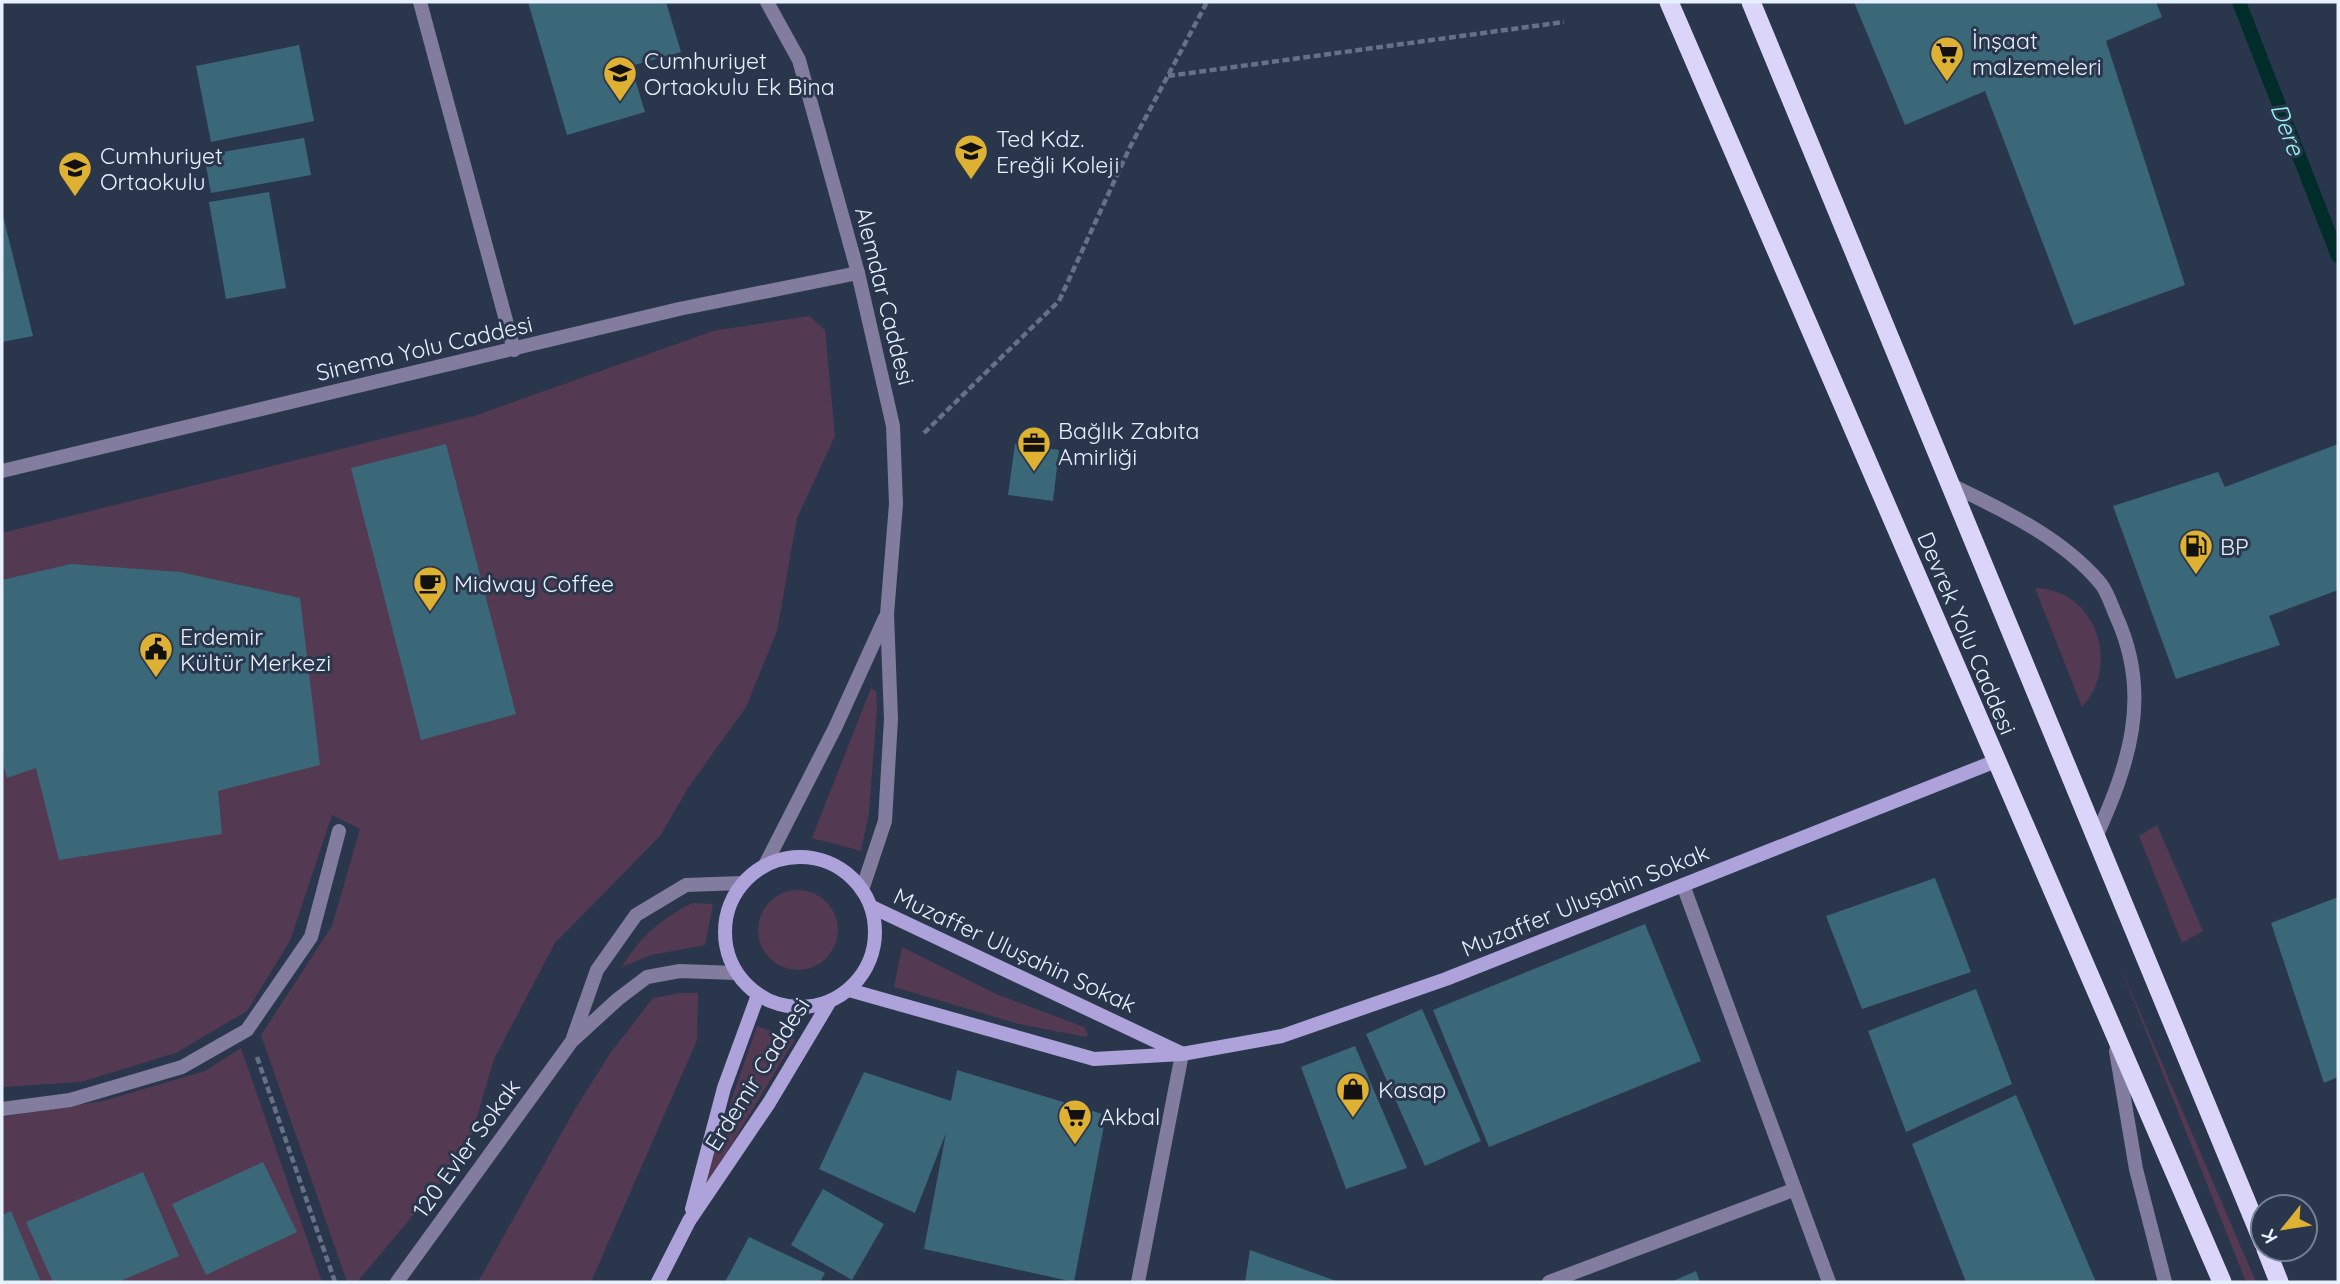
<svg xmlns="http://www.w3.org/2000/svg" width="2340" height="1284" font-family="Quicksand,sans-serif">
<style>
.green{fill:#543953}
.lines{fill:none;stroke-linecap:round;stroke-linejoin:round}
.stream{stroke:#002c2a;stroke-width:14}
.building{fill:#3a6879}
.path{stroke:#667185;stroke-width:4.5;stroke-dasharray:7 3.5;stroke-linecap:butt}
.service{stroke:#827c9f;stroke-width:14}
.minor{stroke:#827c9f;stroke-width:14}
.tertiary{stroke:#827c9f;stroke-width:14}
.secondary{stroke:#ada2da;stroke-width:14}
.trunk{stroke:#dbd5fa;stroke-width:19}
.labels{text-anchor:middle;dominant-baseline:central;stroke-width:6;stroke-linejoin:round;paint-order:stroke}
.poi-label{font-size:23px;fill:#e7f0fe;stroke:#29364c;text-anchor:start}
.street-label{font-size:23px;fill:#e7f0fe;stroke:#29364c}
.water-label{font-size:24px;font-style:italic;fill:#9af5ef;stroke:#29364c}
</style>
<rect width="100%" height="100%" fill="#29364c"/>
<g class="green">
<polygon points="809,316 825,330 835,436 797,518 777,631 746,707 688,788 660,836 555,943 494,1059 467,1151 357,1282 347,1282 261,1035 332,926 360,829 332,815 290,941 247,1011 176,1053 81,1082 2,1087 2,533 474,416 713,331"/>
<path d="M2035,588C2096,589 2121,665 2082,707Z"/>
<polygon points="871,688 876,691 877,707 869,813 861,851 812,838"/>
<polygon points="2157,825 2203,931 2182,943 2139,836"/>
<circle cx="798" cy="930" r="40"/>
<path d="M692,903L713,904L705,945L651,955L622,967C641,936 660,920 692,903Z"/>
<polygon points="902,947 996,994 1084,1027 1088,1034 1086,1037 1019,1024 894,987"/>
<polygon points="2118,961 2256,1282 2246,1282"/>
<polygon points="680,993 698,993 697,1040 591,1282 478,1282 575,1109 611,1052 653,998"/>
<polygon points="757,1026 795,1039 704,1190 706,1173"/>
<polygon points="241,1048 322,1282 2,1282 2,1117 103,1101 205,1071"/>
</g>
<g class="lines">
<polyline class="stream" points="2239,2 2338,256"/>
</g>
<g class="building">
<polygon points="528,2 666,2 681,52 631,66 645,112 567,135"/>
<polygon points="1854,2 2156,2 2162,17 2106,41 2185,285 2074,325 1985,91 1905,125"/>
<polygon points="299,45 314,121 211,142 196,66"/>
<polygon points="304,138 311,175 211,193 204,155"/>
<polygon points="269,192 286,288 226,299 209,202"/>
<polygon points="2,212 33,336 2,342"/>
<polygon points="446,444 516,714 421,740 351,468"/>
<polygon points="1015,444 1059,450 1053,501 1008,495"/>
<polygon points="2338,444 2338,590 2269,616 2280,645 2176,679 2113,506 2218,472 2225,487"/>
<polygon points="71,564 180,572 300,598 320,765 218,791 222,834 59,860 36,768 7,778 2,761 2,580"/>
<polygon points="1935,878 1971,972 1862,1009 1826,916"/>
<polygon points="2338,897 2338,1077 2324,1083 2271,923"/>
<polygon points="1645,924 1701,1061 1489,1147 1433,1010"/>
<polygon points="1976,989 2012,1084 1906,1132 1868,1031"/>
<polygon points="1422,1009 1481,1141 1425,1166 1366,1034"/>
<polygon points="1355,1046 1407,1168 1346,1189 1301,1067"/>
<polygon points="957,1070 1106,1115 1074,1282 924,1249 946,1133 915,1213 819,1169 864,1072 951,1101"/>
<polygon points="2016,1095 2096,1282 1966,1282 1912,1144"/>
<polygon points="263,1162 297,1232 206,1275 172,1204"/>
<polygon points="143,1172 179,1256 118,1282 53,1282 26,1222"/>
<polygon points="823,1189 884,1224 852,1280 791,1245"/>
<polygon points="11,1211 41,1282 2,1282 2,1215"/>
<polygon points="749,1237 825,1273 820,1282 725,1282"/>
<polygon points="1250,1250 1339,1282 1245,1282"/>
<polygon points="1696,1271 1700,1282 1671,1282"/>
</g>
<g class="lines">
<g class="path">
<polyline points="1168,76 1564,22"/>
<polyline points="924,433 1059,301 1130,147 1207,2"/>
<polyline points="257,1057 335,1282"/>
</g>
<path class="service" d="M1951,485C2003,510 2063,538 2101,584C2108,593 2112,607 2117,618C2152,696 2129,764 2096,837"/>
<g class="minor">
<polyline points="420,2 514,350"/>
<polyline points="1683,885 1829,1282"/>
<polyline points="2116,1051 2136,1169 2165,1282"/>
<polyline points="2,1109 70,1100 182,1067 247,1030 311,937 339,831"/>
<polyline points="1549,1282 1793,1190"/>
</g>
<g class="tertiary">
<polyline points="767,2 799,60 858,273 893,426 896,504 887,614 891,719 885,821 862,890"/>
<polyline points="2,471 679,309 858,273"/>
<polyline points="765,865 835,728 885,618"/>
<polyline points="573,1038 597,970 636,915 686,885 742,883"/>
<polyline points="397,1282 572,1041 618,999 647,977 680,971 736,973"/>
<polyline points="1138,1282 1182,1054"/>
</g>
<g class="secondary">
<circle cx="800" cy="932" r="75"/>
<polyline points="872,907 1181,1053"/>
<polyline points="849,990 1094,1059 1182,1054 1282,1036 1446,979 1996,761"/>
<polyline points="692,1209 724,1088 758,995"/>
<polyline points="658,1282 689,1221 769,1103 830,1001"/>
</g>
<g class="trunk">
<polyline points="1669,2 2222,1282"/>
<polyline points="1751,2 2263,1242"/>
<polyline points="2266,1249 2279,1282"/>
</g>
</g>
<defs>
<g id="supermarket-pin" transform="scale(1.75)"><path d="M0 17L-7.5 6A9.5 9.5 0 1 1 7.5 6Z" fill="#deb133" stroke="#29364c"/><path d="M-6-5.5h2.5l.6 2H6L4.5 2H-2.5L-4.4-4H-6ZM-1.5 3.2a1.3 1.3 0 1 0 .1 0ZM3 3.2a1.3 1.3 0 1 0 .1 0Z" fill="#111"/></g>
<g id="school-pin" transform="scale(1.75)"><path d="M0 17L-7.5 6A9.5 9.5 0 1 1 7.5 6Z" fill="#deb133" stroke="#29364c"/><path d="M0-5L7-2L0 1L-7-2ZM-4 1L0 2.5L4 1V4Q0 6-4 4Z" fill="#111"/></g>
<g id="office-pin" transform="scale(1.75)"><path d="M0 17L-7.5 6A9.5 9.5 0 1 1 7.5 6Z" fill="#deb133" stroke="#29364c"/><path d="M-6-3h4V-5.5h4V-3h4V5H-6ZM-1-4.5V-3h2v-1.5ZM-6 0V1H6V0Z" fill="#111"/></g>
<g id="fuel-pin" transform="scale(1.75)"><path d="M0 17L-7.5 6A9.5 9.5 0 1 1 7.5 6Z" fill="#deb133" stroke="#29364c"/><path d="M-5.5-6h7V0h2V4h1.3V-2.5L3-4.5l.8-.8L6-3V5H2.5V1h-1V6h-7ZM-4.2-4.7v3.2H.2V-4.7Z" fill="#111"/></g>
<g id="cafe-pin" transform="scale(1.75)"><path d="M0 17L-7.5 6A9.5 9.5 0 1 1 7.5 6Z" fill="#deb133" stroke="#29364c"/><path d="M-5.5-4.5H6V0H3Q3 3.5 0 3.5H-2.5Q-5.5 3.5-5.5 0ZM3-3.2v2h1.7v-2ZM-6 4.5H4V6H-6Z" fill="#111"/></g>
<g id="civic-pin" transform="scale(1.75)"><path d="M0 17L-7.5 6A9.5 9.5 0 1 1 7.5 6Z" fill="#deb133" stroke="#29364c"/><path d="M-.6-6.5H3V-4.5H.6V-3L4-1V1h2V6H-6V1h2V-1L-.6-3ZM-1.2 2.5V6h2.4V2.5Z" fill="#111"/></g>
<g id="shop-pin" transform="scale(1.75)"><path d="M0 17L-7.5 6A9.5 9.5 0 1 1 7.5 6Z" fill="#deb133" stroke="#29364c"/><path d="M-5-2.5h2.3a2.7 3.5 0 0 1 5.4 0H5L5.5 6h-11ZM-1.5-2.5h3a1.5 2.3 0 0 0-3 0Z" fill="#111"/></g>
</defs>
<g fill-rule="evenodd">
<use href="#supermarket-pin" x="1947" y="53"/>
<use href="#school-pin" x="620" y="73"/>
<use href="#school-pin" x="971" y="151"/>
<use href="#school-pin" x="75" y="168"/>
<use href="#office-pin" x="1034" y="443"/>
<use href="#fuel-pin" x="2196" y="546"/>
<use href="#cafe-pin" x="430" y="583"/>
<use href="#civic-pin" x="156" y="649"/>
<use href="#shop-pin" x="1353" y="1089"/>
<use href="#supermarket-pin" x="1075" y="1116"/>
</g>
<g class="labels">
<g class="poi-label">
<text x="1972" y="40">İnşaat<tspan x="1972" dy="26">malzemeleri</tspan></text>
<text x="644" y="60">Cumhuriyet<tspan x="644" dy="26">Ortaokulu Ek Bina</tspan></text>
<text x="996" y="138">Ted Kdz.<tspan x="996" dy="26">Ereğli Koleji</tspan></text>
<text x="100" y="155">Cumhuriyet<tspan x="100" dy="26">Ortaokulu</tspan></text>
<text x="1058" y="430">Bağlık Zabıta<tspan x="1058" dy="26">Amirliği</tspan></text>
<text x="2220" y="546">BP</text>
<text x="454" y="583">Midway Coffee</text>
<text x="180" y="636">Erdemir<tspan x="180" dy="26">Kültür Merkezi</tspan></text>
<text x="1378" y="1089">Kasap</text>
<text x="1100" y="1116">Akbal</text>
</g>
<g class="street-label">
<text transform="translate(885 296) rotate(76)">Alemdar Caddesi</text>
<text transform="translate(424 348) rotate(-13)">Sinema Yolu Caddesi</text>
<text transform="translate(1967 633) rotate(67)">Devrek Yolu Caddesi</text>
<text transform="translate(1585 900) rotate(-22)">Muzaffer Uluşahin Sokak</text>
<text transform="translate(1015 950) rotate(25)">Muzaffer Uluşahin Sokak</text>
<text transform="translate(757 1074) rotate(-58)">Erdemir Caddesi</text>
<text transform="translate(466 1148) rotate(-54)">120 Evler Sokak</text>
</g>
<g class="water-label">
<text transform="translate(2288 129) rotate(69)">Dere</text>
</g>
</g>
<rect width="2340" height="1284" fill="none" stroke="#e7f0fe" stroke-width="7"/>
<g transform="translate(2284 1228) rotate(240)"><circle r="33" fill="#29364c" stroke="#758093" stroke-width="2"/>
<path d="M0-5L12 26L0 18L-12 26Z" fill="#deb133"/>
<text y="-10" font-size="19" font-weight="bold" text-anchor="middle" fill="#e7f0fe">K</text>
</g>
</svg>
